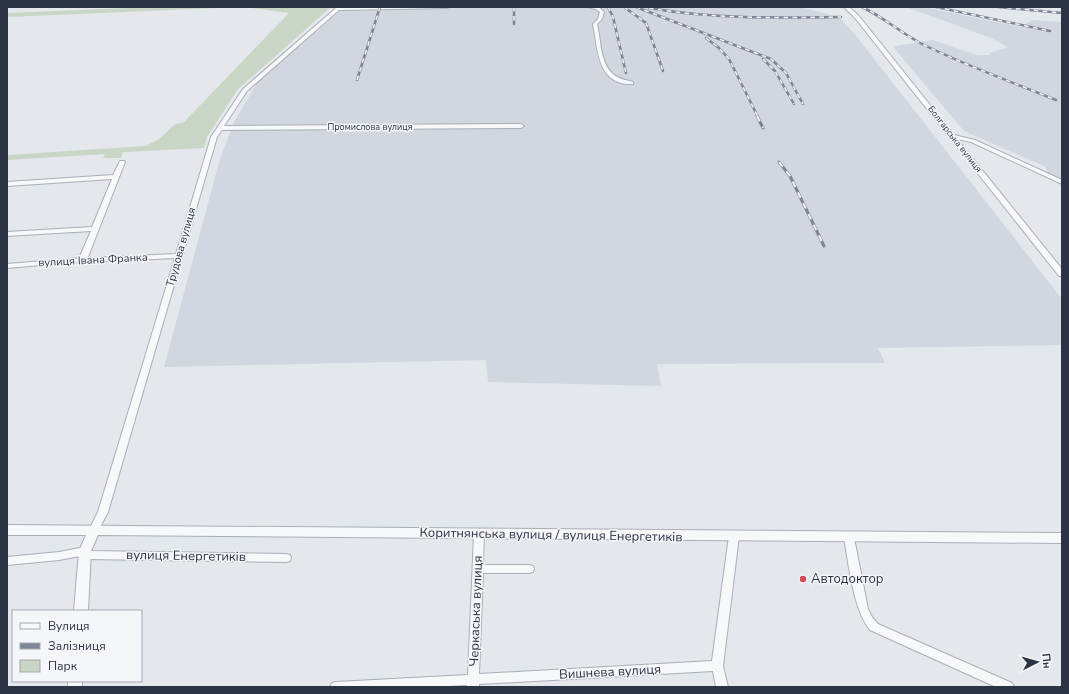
<svg xmlns="http://www.w3.org/2000/svg" width="1069" height="694" font-family="'Nunito Sans',sans-serif">
<style>
.built{fill:#d2d6de}
.green{fill:#c9d6c5}
.lines{fill:none;stroke-linecap:round;stroke-linejoin:round}
.minor-casing{stroke:#a9aeb7;stroke-width:2}
.tertiary-casing{stroke:#a9aeb7;stroke-width:2}
.minor{fill:#f7f8fa;fill-rule:evenodd}
.tertiary{fill:#f7f8fa;fill-rule:evenodd}
.rail-far1-casing{stroke:#7d8696;stroke-width:2.5}
.rail-casing{stroke:#7d8696;stroke-width:3}
.rail-far1{stroke:#f4f6f9;stroke-width:1.5;stroke-dasharray:4.5;stroke-linecap:butt}
.rail{stroke:#f4f6f9;stroke-width:2;stroke-dasharray:6;stroke-linecap:butt}
.poi-dot{fill:#d1495b;stroke:#f4f6f9;stroke-width:1.5}
.labels{text-anchor:middle;dominant-baseline:central;stroke-width:3;stroke-linejoin:round;paint-order:stroke}
.far-street-label{font-size:9px;fill:#2b3445;stroke:#f4f6f9}
.street-label{font-size:11px;fill:#2b3445;stroke:#f4f6f9}
.near-street-label{font-size:13px;fill:#2b3445;stroke:#f4f6f9}
.near-poi-label{font-size:13px;fill:#2b3445;stroke:#f4f6f9;text-anchor:start}
</style>
<rect width="100%" height="100%" fill="#e4e7ec"/>
<g class="built">
<polygon points="341,7 800,7 839,17 857,37 1062,299 1062,345 878,348 885,363 657,364 661,386 488,382 486,360 164,367 220,159 235,120 257,83 340,11"/>
<polygon points="906,7 923,7 1020,27 1033,20 1062,22 1062,181 1048,175 1046,167 964,131 894,48 896,46 933,40 977,55 989,55 990,53 1008,47 991,38"/>
</g>
<g class="green">
<polygon points="155,7 241,7 7,17 7,13"/>
<polygon points="244,7 331,7 238,89 207,137 204,148 123,152 121,158 103,158 105,154 7,160 7,155 146,146 159,139 174,125 184,122 289,13"/>
</g>
<g class="lines">
<g class="minor-casing">
<g id="minor">
<polygon points="373,7 449,7 447,8 339,10 247,91 224,126 521,124 524,126 521,128 222,130 217,137 108,512 97,533 94,534 91,533 89,530 98,512 175,258 63,263 7,268 7,264 82,258 80,256 91,231 7,236 7,232 92,227 112,179 7,186 7,182 113,175 120,161 124,161 125,162 88,257 89,258 176,254 211,137 243,89 336,8"/>
<path d="M587,7H599L604,12L602,19L597,24C601,40 600,63 613,74C618,79 626,80 633,82V84C597,86 598,49 593,24L598,19L600,12L596,9Z"/>
<polygon points="844,7 849,7 859,16 954,135 975,140 1062,180 1062,184 1060,183 971,142 957,139 1062,269 1062,276 1059,276 855,18"/>
<polygon points="479,530 483,531 484,534 483,565 529,565 533,566 534,569 533,572 529,573 483,573 479,674 712,661 729,536 730,533 734,532 738,533 739,536 723,666 728,687 716,687 713,671 479,684 479,687 467,687 467,685 426,687 330,687 332,683 336,682 468,675 474,534 475,531"/>
<path d="M849,534L853,535L854,538L868,609L872,617L878,624L1012,683L1014,687H996L870,630C853,609 849,565 844,538L845,535Z"/>
<polygon points="85,547 89,548 90,551 286,554 290,555 291,558 290,561 286,562 85,559 81,558 80,556 59,560 7,565 7,557 59,552"/>
</g>
</g>
<g class="tertiary-casing">
<g id="tertiary">
<polygon points="7,525 1062,533 1062,543 98,535 91,551 88,611 74,611 79,551 86,535 7,535"/>
<rect x="68" y="681" width="14" height="6"/>
</g>
</g>
<use href="#minor" class="minor"/>
<use href="#tertiary" class="tertiary"/>
<g class="rail-far1-casing">
<g id="rail-far1">
<polyline points="514,7 514,24"/>
<polyline points="608,7 613,17 626,73"/>
<polyline points="624,7 646,23 663,71"/>
<polyline points="636,7 771,59 786,73 803,104"/>
<path d="M862,7C885,18 902,34 924,45C967,66 1012,82 1056,100"/>
<polyline points="936,7 1050,31"/>
<polyline points="998,7 1062,13"/>
<path d="M649,8C713,19 776,18 841,17"/>
<polyline points="706,38 719,48 729,59 758,117"/>
<polyline points="763,59 775,71 794,104"/>
<polyline points="357,80 380,7"/>
</g>
</g>
<g class="rail-casing">
<g id="rail">
<polyline points="757,116 763,128"/>
<polyline points="779,162 790,176 824,246"/>
</g>
</g>
<use href="#rail-far1" class="rail-far1"/>
<use href="#rail" class="rail"/>
</g>
<circle class="poi-dot" cx="803" cy="579" r="4"/>
<g class="labels">
<g class="far-street-label">
<text x="370" y="127">Промислова вулиця</text>
<text transform="translate(955 139) rotate(52)">Болгарська вулиця</text>
</g>
<g class="street-label">
<text transform="translate(181 247) rotate(-74)">Трудова вулиця</text>
<text transform="translate(93 260) rotate(-3)">вулиця Івана Франка</text>
</g>
<g class="near-street-label">
<text transform="translate(551 535) rotate(1)">Коритнянська вулиця / вулиця Енергетиків</text>
<text transform="translate(186 556) rotate(1)">вулиця Енергетиків</text>
<text transform="translate(476 611) rotate(-88)">Черкаська вулиця</text>
<text transform="translate(610 672) rotate(-3)">Вишнева вулиця</text>
</g>
<g class="near-poi-label">
<text x="811" y="579">Автодоктор</text>
</g>
</g>
<rect width="1069" height="694" fill="none" stroke="#2b3445" stroke-width="16"/>
<rect x="12" y="610" width="130" height="72" fill="#f4f6f9" stroke="#a4a8b1"/>
<rect x="20" y="623" width="20" height="6" fill="#f7f8fa" stroke="#a4a8b1"/>
<text x="48" y="630" font-size="12" fill="#2b3445">Вулиця</text>
<rect x="20" y="643" width="20" height="6" fill="#7d8696" stroke="#a4a8b1"/>
<text x="48" y="650" font-size="12" fill="#2b3445">Залізниця</text>
<rect x="20" y="660" width="20" height="12" fill="#c9d6c5" stroke="#a4a8b1"/>
<text x="48" y="670" font-size="12" fill="#2b3445">Парк</text>
<g transform="translate(1037 662) rotate(84)" stroke="#f4f6f9" stroke-width="3" paint-order="stroke">
<path d="M0-3L7 15L0 10L-7 15Z" fill="#2b3445"/>
<text y="-6" font-size="11" font-weight="bold" text-anchor="middle" fill="#2b3445">Пн</text>
</g>
</svg>
